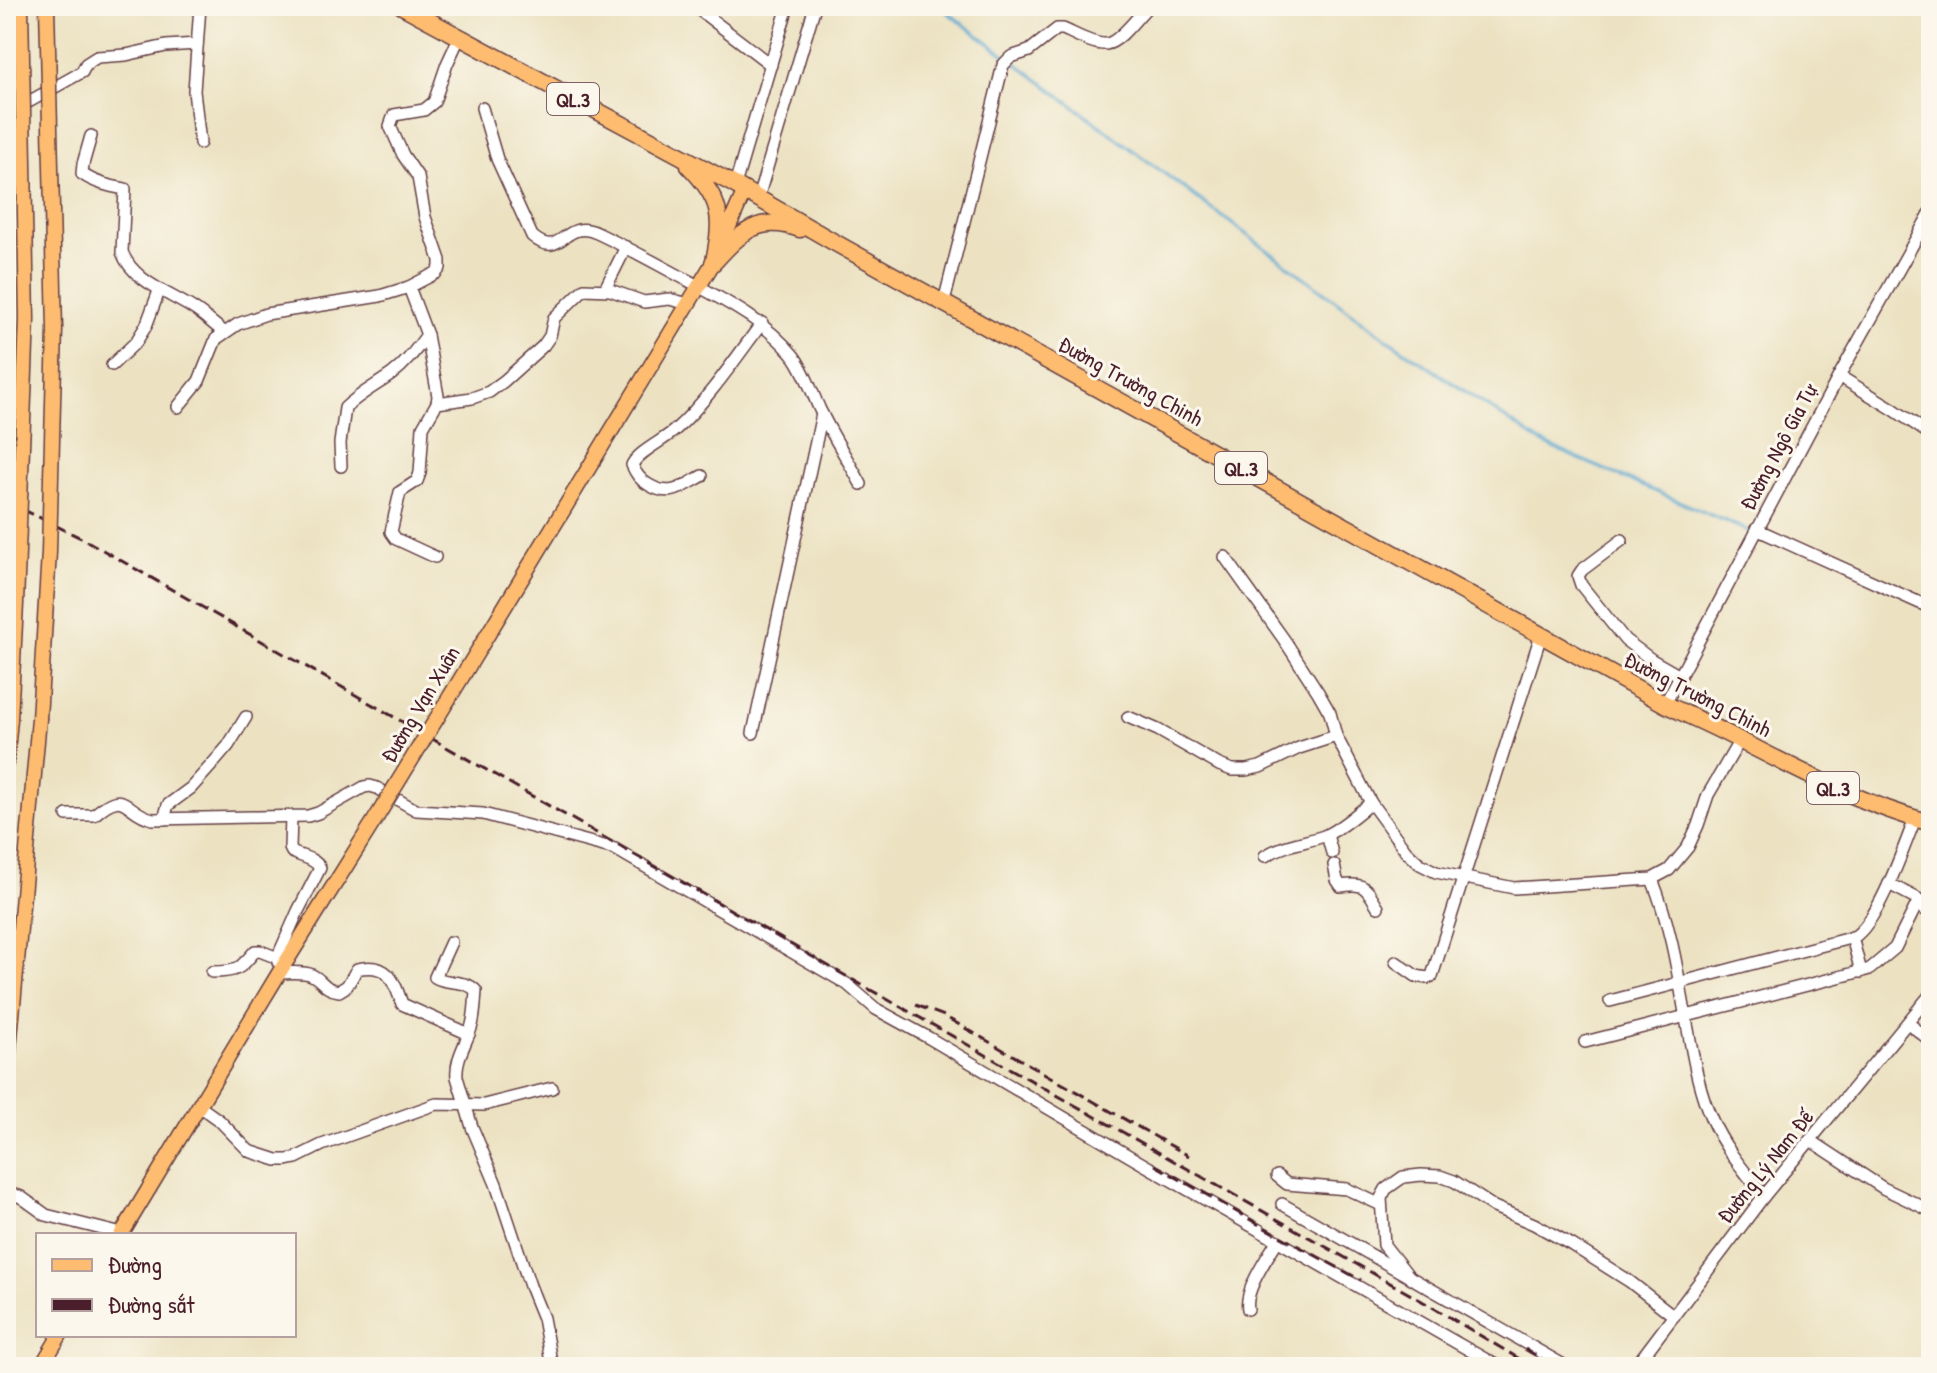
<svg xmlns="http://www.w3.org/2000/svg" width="1937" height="1373" font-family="'Patrick Hand',sans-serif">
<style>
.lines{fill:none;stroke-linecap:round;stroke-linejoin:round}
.stream{stroke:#54a5ce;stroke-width:3}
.minor-casing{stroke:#623c42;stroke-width:14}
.major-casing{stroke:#623c42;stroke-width:17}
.highway-casing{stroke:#623c42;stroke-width:19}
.minor{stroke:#fff;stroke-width:11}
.major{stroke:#fdbc70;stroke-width:14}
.highway{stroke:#fdbc70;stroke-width:16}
.rail{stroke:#4a1f2b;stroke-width:3;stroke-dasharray:12 6;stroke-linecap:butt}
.major-bridge-casing{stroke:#623c42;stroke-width:17;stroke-linecap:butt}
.major-bridge{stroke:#fdbc70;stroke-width:14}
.labels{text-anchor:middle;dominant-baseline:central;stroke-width:6;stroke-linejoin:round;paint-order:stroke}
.shield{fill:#fbf7ec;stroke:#7f6065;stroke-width:2}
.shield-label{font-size:20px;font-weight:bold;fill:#4a1f2b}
.street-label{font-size:22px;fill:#4a1f2b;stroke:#fbf7ec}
</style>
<rect width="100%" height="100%" fill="#fbf7ec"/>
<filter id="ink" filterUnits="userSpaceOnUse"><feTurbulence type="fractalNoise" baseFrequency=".0125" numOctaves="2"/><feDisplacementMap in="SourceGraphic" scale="16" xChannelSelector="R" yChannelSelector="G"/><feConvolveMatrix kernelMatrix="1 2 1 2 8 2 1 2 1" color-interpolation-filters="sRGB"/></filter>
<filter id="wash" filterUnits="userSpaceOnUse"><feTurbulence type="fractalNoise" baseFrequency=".006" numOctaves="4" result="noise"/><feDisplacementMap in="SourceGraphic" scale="32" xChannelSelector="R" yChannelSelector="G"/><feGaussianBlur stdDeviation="1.8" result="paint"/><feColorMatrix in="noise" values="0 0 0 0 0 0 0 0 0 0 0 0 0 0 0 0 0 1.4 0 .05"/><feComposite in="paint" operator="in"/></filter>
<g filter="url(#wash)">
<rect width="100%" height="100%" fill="#ece2c2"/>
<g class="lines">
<polyline class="stream" points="939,6 1387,339 1542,443 1753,533"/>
</g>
</g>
<g filter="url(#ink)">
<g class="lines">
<g class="minor-casing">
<g id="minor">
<polyline points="200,6 194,91 200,143"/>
<polyline points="694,6 771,65"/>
<path d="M482,108L497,159L532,236C562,262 563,217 597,233C629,248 659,265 689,281C727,302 765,321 793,355C804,368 812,393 820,410C832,435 848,460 861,484"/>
<polyline points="16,109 82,72 86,64 97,57 126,55 166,46 197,44"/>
<path d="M91,136L83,164L82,174C95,183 109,186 125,189L122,252C133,282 170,293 194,309C205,316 214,325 224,332"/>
<polyline points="735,185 788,6"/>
<polyline points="758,198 815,6"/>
<polyline points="409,287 427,335 438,396 437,403 423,427 420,473 417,481 400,492 391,532 396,539 435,557"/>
<polyline points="605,289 626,247"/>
<path d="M944,302L1003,65L1011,57L1029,51L1057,29H1063C1075,34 1093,45 1106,44C1119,43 1138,16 1148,6"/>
<polyline points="112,365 136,342 146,326 159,291"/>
<polyline points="1839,376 1893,409 1931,435"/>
<polyline points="437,403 472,398 489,392 504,381 543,346 550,336 554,318 584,289 610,290 644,302 669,299 689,304"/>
<polyline points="178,407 199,381 216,339 238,324 266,314 380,296 409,287 436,273 440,268 440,260 425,217 418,177 403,155 390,126 394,115 424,110 434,102 447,64 459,38"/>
<path d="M341,466L340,443L345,408C359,394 377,385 392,374C407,363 416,349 427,335"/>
<path d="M702,476C682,487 671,498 649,485C640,480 636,474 632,465C639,451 663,441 675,430C707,401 736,358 762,323"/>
<polyline points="1756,529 1931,608"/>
<polyline points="1622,540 1582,570 1578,576 1581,585 1625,640 1652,660 1680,676"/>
<polyline points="1225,557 1285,641 1318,692 1330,713 1336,736 1371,803 1406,851 1420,864 1436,872 1514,888 1652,879 1669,870 1688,847 1698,825 1708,795 1740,740"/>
<polyline points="1665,704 1839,376 1931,212"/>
<polyline points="1128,717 1158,730 1219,765 1232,770 1246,770 1260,767 1299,748 1336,736"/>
<polyline points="753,733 822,414"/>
<path d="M67,815H94C127,785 124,813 153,819L308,816L318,813L364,787L370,786L377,788L416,810L483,814L615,849L847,984L876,1009L929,1038L1136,1160L1499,1367"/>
<polyline points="164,819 168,805 191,788 216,760 228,746 246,717"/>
<polyline points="1327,835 1332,853"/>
<path d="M1265,856C1284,844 1304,843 1324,836C1341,829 1357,813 1371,803"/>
<path d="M1334,865L1337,880L1341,886C1365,882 1366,888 1378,907"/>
<path d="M1652,879C1671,926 1678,974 1687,1024C1693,1056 1698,1089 1712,1120C1724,1148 1745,1172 1764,1196"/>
<polyline points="1917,904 1931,914"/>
<polyline points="1852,937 1861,972"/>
<path d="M451,942L435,977C448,985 466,979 476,991C475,1002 475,1014 472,1025C467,1043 455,1058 457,1077L472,1127L496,1184L530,1286L543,1318L552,1367"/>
<polyline points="1396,962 1416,976 1427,978 1432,976 1541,635"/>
<path d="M282,964L278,962L279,954L298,911L320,868C315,858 301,857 292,852L290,848L291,817"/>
<path d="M212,972C237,972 239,970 255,951H260L278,958"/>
<path d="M279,973C289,973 303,971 312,975C324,981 323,989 339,991L347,986L357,969C388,962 394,980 402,1004L469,1034"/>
<path d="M1610,1001L1854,937C1878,922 1904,847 1915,819"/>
<polyline points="1908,1023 1931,1041"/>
<polyline points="1585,1042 1870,969 1895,948 1917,904 1918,899 1889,884"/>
<polyline points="199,1106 220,1121 249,1151 277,1160 287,1160 296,1158 322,1145 436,1104 484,1105 552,1088"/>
<polyline points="1810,1140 1883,1188 1931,1211"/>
<polyline points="1277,1176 1287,1184 1347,1189 1381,1205"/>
<polyline points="6,1192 21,1197 46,1215 122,1234"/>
<polyline points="1282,1204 1567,1367"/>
<polyline points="1411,1279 1384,1245 1381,1198 1386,1189 1403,1177 1421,1175 1440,1176 1454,1181 1494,1207 1534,1224 1572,1245 1629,1281 1674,1316"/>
<path d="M1248,1309C1244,1290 1268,1257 1277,1241"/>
<polyline points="1635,1367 1764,1196 1931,994"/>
</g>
</g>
<g class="major-casing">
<g id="major">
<polyline points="479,649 713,263 745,190"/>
<polyline points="6,763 10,719"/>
<polyline points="6,1082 39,719"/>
<polyline points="121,1235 279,973 376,818"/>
<polyline points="41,1367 60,1335"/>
</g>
</g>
<g class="highway-casing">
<g id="highway">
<path d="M402,6L735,185L832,241L1665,704C1691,717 1718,728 1743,742C1804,773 1864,805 1931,823"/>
<path d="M689,166C722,200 723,217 714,261"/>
<path d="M713,263C740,234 758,213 800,229"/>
</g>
</g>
<use href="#minor" class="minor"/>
<use href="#major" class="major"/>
<use href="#highway" class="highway"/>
<g class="rail">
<polyline points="6,501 87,541 846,976 1429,1305 1533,1367"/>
<polyline points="916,1005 944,1016 1189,1156"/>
<polyline points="1155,1165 1263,1227 1361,1280"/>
<polyline points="1525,1349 1556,1367"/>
</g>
<g class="major-bridge-casing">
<g id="major-bridge">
<polyline points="10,719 16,604 27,319 21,6"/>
<polyline points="39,719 49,552 55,329 47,6"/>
<polyline points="376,818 479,649"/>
</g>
</g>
<use href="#major-bridge" class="major-bridge"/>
</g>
</g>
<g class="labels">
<g class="shield">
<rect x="547" y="83" width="52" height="32" rx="6"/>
<rect x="1215" y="452" width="52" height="32" rx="6"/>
<rect x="1807" y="772" width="52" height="32" rx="6"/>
</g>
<g class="shield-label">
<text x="573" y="99">QL.3</text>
<text x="1241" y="468">QL.3</text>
<text x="1833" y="788">QL.3</text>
</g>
<g class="street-label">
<text transform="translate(1131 381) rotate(29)">Đường Trường Chinh</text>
<text transform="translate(1778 447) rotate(-62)">Đường Ngô Gia Tự</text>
<text transform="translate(1698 694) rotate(27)">Đường Trường Chinh</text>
<text transform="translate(420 704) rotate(-59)">Đường Vạn Xuân</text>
<text transform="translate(1765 1166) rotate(-51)">Đường Lý Nam Đế</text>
</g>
</g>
<rect width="1937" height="1373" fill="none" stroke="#fbf7ec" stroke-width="32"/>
<rect x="36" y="1233" width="260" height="104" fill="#fbf7ec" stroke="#b4a19f" stroke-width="2"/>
<rect x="52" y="1259" width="40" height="12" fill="#fdbc70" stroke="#b4a19f" stroke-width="2"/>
<text x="108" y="1273" font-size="24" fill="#4a1f2b">Đường</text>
<rect x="52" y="1299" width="40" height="12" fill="#4a1f2b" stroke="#b4a19f" stroke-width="2"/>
<text x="108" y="1313" font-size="24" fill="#4a1f2b">Đường sắt</text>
</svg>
